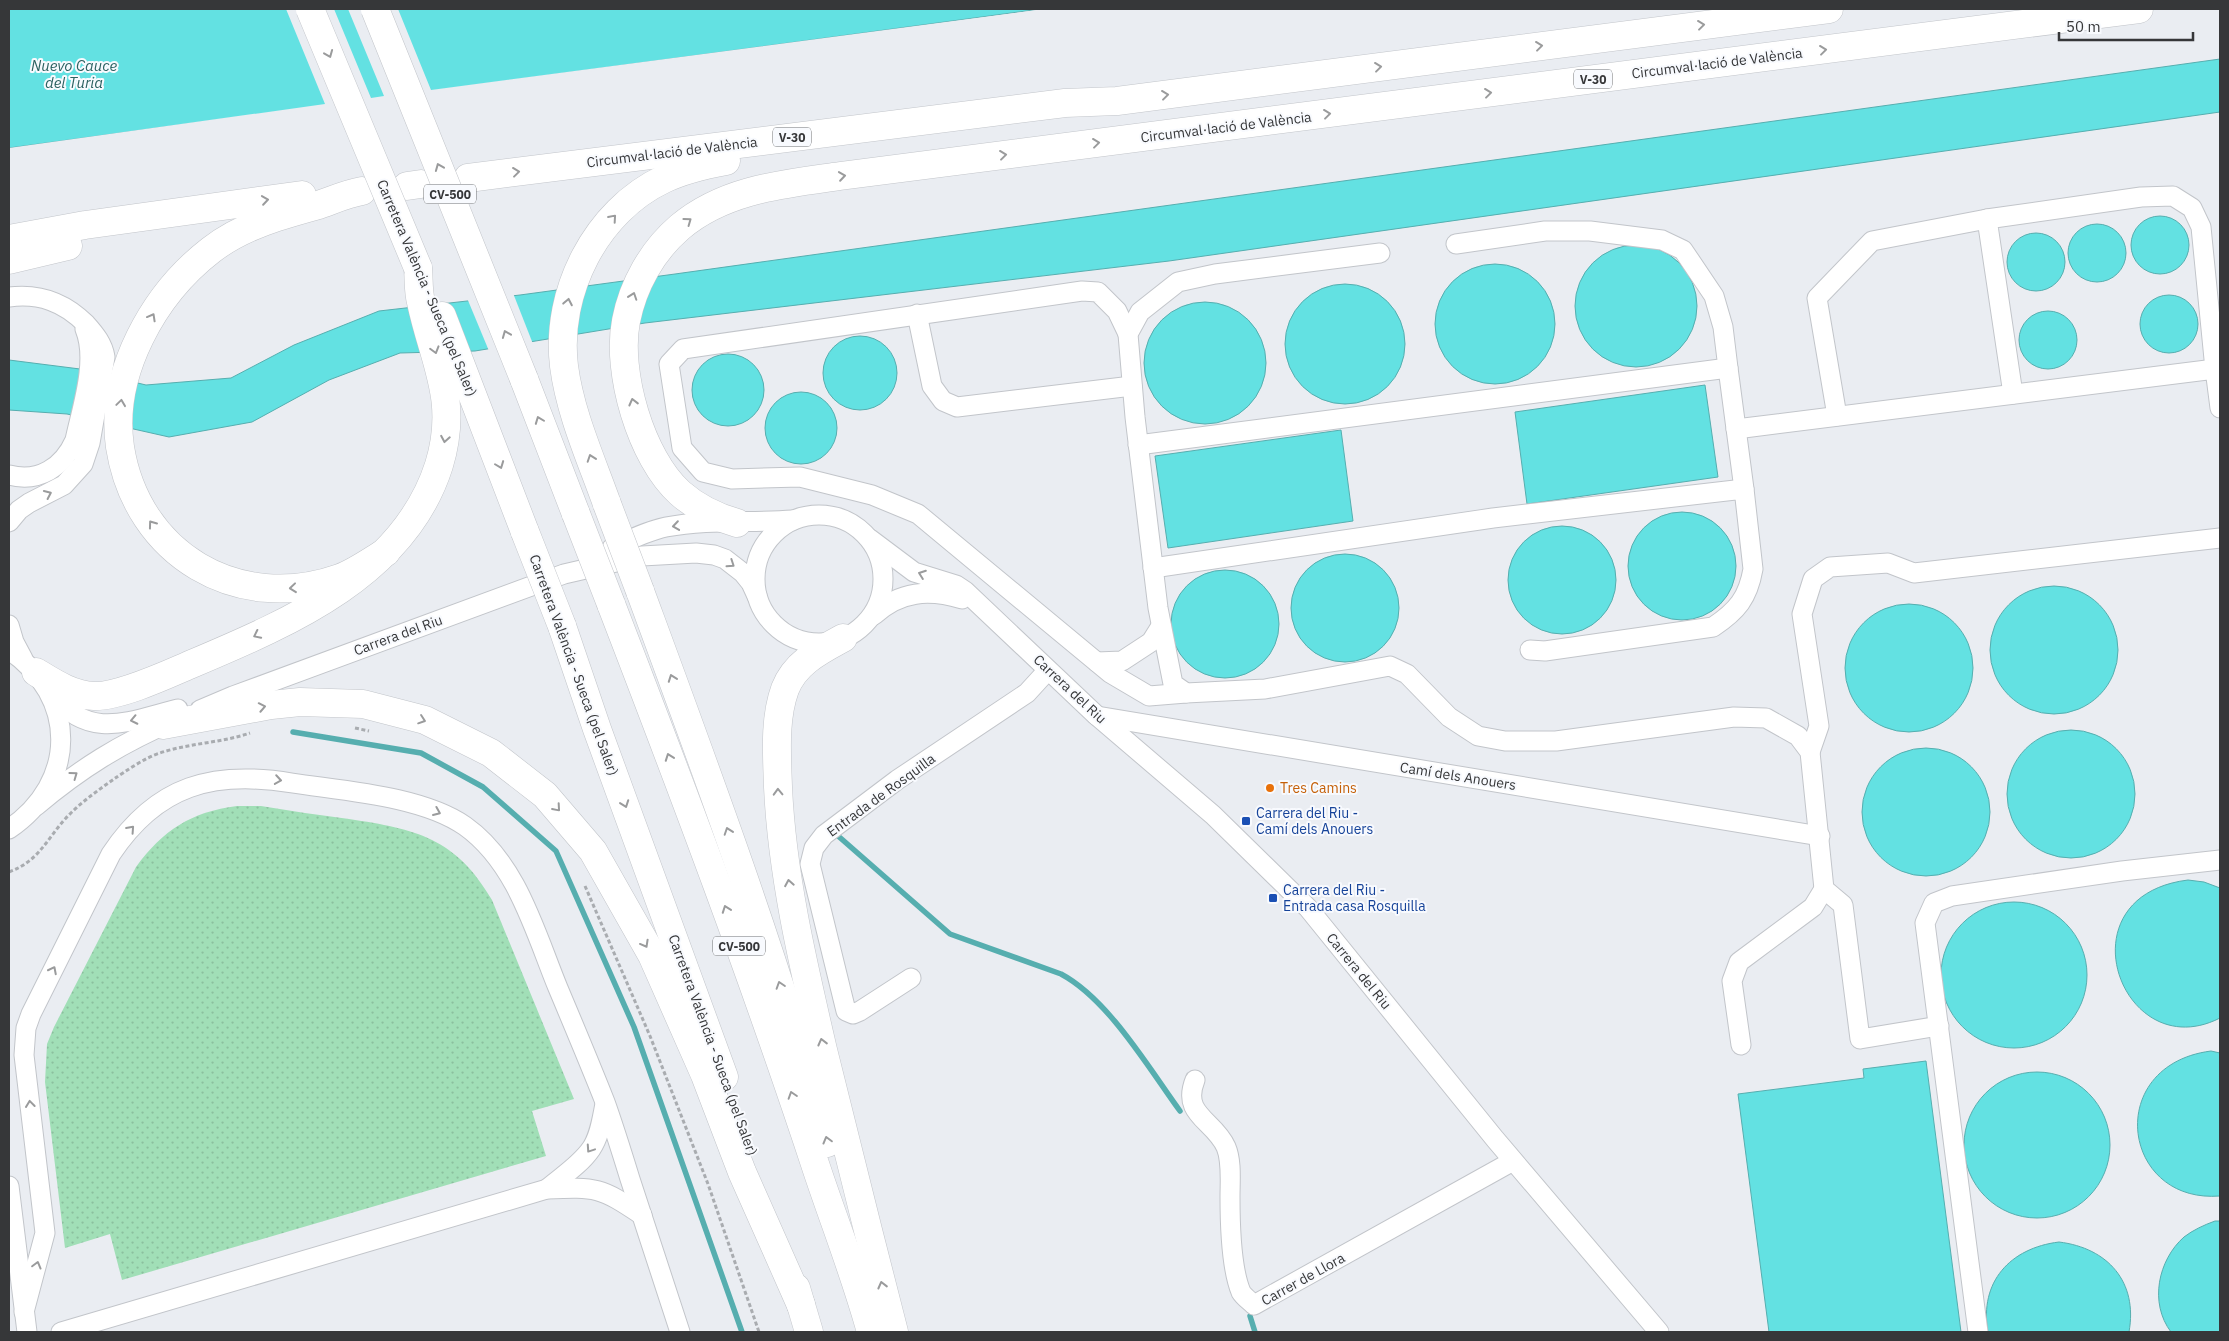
<svg xmlns="http://www.w3.org/2000/svg" width="2229" height="1341" font-family="'IBM Plex Sans',sans-serif">
<style>
.grass{fill:url(#grass-dots)}
.water{fill:#63e1e2;stroke:#56aeaf}
.pier{fill:#eaedf2}
.lines{fill:none;stroke-linecap:round;stroke-linejoin:round}
.stream{stroke:#56aeaf;stroke-width:5.5}
.minor-casing{stroke:#c2c5ca;stroke-width:21}
.highway-casing{stroke:#c2c5ca;stroke-width:29}
.path{stroke:#a9acb0;stroke-width:3;stroke-dasharray:4 2.5;stroke-linecap:butt}
.minor{stroke:#fff;stroke-width:19}
.highway{stroke:#fff;stroke-width:28}
.highway-bridge-casing{stroke:#c2c5ca;stroke-width:29;stroke-linecap:butt}
.highway-bridge{stroke:#fff;stroke-width:28}
.oneway{stroke:#9a9b9c}
.food-dot{fill:#e8710a;stroke:#f8fafe;stroke-width:2}
.transit-dot{fill:#1a4fb4;stroke:#f8fafe;stroke-width:2}
.labels{text-anchor:middle;dominant-baseline:central;stroke-width:4;stroke-linejoin:round;paint-order:stroke}
.shield{fill:#f8fafe;stroke:#707274;stroke-width:1}
.shield-label{font-size:12px;font-weight:bold;fill:#363739}
.street-label{font-size:14px;fill:#363739;stroke:#f8fafe}
.food-label{font-size:14px;fill:#c56008;stroke:#f8fafe;text-anchor:start}
.transit-label{font-size:14px;fill:#164399;stroke:#f8fafe;text-anchor:start}
.water-label{font-size:15px;font-style:italic;fill:#2d6262;stroke:#f8fafe}
</style>
<defs>
<pattern id="grass-dots" width="8" height="8" patternUnits="userSpaceOnUse" patternTransform="scale(1.25)"><rect width="8" height="8" fill="#a1dfb7"/><path d="M2 2h.1M6 6h.1" fill="none" stroke="#8bc09e" stroke-width="1.8" stroke-linecap="round"/></pattern>
</defs>
<rect width="100%" height="100%" fill="#eaedf2"/>
<path class="grass" d="M237,806H261C290,811 320,815 349,819C416,829 456,838 492,900L574,1099L532,1111L546,1156L122,1280L110,1234L65,1248L45,1082L47,1044L54,1027L136,867C163,830 191,812 237,806Z"/>
<g class="water">
<polygon points="9,9 1041,9 9,148"/>
<polygon points="2220,59 2220,112 1169,261 645,323 475,351 400,353 329,380 252,422 169,437 67,414 9,410 9,360 80,369 146,385 231,378 294,345 379,311 520,295 675,274"/>
<circle cx="2160" cy="245" r="29"/>
<circle cx="2097" cy="253" r="29"/>
<circle cx="2036" cy="262" r="29"/>
<circle cx="1636" cy="306" r="61"/>
<circle cx="1495" cy="324" r="60"/>
<circle cx="1345" cy="344" r="60"/>
<circle cx="2169" cy="324" r="29"/>
<circle cx="1205" cy="363" r="61"/>
<circle cx="2048" cy="340" r="29"/>
<circle cx="860" cy="373" r="37"/>
<circle cx="728" cy="390" r="36"/>
<polygon points="1705,385 1718,477 1527,504 1515,412"/>
<circle cx="801" cy="428" r="36"/>
<polygon points="1341,430 1353,521 1168,548 1155,456"/>
<circle cx="1682" cy="566" r="54"/>
<circle cx="1562" cy="580" r="54"/>
<circle cx="1345" cy="608" r="54"/>
<circle cx="1225" cy="624" r="54"/>
<circle cx="2054" cy="650" r="64"/>
<circle cx="1909" cy="668" r="64"/>
<circle cx="2071" cy="794" r="64"/>
<circle cx="1926" cy="812" r="64"/>
<path d="M2188,880L2204,882L2220,888V1018C2122,1068 2059,896 2188,880Z"/>
<circle cx="2014" cy="975" r="73"/>
<path d="M2211,1051L2220,1053V1196C2121,1204 2103,1065 2211,1051Z"/>
<polygon points="1926,1061 1961,1332 1769,1332 1738,1094 1864,1078 1863,1069"/>
<circle cx="2037" cy="1145" r="73"/>
<path d="M2215,1221H2220V1332H2171C2149,1303 2158,1260 2184,1237C2193,1230 2204,1225 2215,1221Z"/>
<path d="M2059,1242C2108,1248 2138,1282 2129,1332H1988C1979,1282 2010,1248 2059,1242Z"/>
</g>
<g class="pier">
<polygon points="286,9 334,9 371,98 384,96 348,9 398,9 431,90 1044,9 1042,11 9,150 9,148 325,104"/>
<polygon points="513,293 533,344 489,351 467,298"/>
</g>
<g class="lines">
<g class="stream">
<polyline points="293,732 421,753 483,787 556,851 634,1027 742,1332"/>
<path d="M837,835L950,934L1061,974C1108,999 1148,1067 1180,1111"/>
<polyline points="1250,1316 1255,1332"/>
</g>
<g class="minor-casing">
<g id="minor">
<polyline points="1456,244 1545,231 1590,231 1662,240 1683,250 1714,296 1723,327 1728,368"/>
<polyline points="1380,253 1215,274 1178,282 1140,312 1128,334 1135,417 1158,608 1173,684 1186,693 1265,689 1390,666 1407,674 1449,717 1478,736 1505,741 1556,741 1734,717 1766,718 1798,736 1810,752 1824,889 1843,905 1860,1039 1939,1026"/>
<path d="M9,297C40,293 64,302 86,324C95,334 103,344 105,357L90,443L83,464L64,485L29,503L19,510L9,522"/>
<polyline points="917,314 932,386 943,401 957,407 1132,386"/>
<polyline points="1128,334 1117,311 1098,292 1082,291 683,349 669,364 682,448 703,472 732,479 800,477 872,495 918,514 1110,673 1149,696 1186,693"/>
<polyline points="2013,394 1987,219 2141,197 2173,196 2192,208 2201,227 2215,369"/>
<polyline points="1837,416 1817,298 1872,241 1987,219"/>
<polyline points="1736,429 2215,369 2220,408"/>
<polyline points="1138,445 1728,368 1744,489"/>
<path d="M9,475C39,483 63,467 75,440C82,407 98,361 85,329"/>
<circle cx="819" cy="579" r="64"/>
<polyline points="870,539 914,572 956,585 965,591 1096,715 1213,815 1308,908 1495,1139 1659,1332"/>
<path d="M612,548C629,540 647,531 666,527C707,519 751,523 793,520"/>
<path d="M1153,568L1493,518L1744,489L1753,569C1748,598 1737,611 1713,627L1545,651L1530,650"/>
<path d="M874,615C900,591 929,589 962,599"/>
<polyline points="9,625 14,642 23,659"/>
<path d="M9,650C78,697 78,782 9,829"/>
<polyline points="1097,662 1122,661 1151,642 1161,626"/>
<path d="M53,695C90,741 129,721 178,709"/>
<polyline points="200,710 233,696 564,574 642,556 696,553 714,555 725,559 743,573 751,583 757,596"/>
<polyline points="1097,716 1820,836"/>
<polyline points="1810,752 1819,726 1802,614 1813,579 1830,567 1888,563 1914,573 2220,538"/>
<path d="M36,806C81,768 120,744 175,720"/>
<polyline points="911,978 860,1011 853,1014 846,1011 810,864 814,848 824,835 897,780 1027,693 1048,670"/>
<polyline points="1741,1045 1732,981 1739,962 1813,907 1824,889"/>
<path d="M1195,1080C1181,1115 1214,1120 1226,1147C1232,1161 1230,1181 1230,1197C1230,1222 1231,1268 1241,1292C1244,1297 1250,1301 1254,1305L1513,1161"/>
<polyline points="9,1186 27,1332"/>
<path d="M547,1189C561,1177 580,1165 591,1149C600,1136 602,1118 605,1104"/>
<path d="M24,1312L45,1233L24,1055L26,1028L31,1014L111,854C157,785 213,770 292,783C344,791 422,796 465,826C517,863 535,932 558,988C574,1026 590,1064 605,1102C614,1127 622,1153 630,1179C647,1230 663,1281 680,1332"/>
<path d="M61,1332L547,1189C597,1187 600,1187 642,1215"/>
<polyline points="1978,1332 1925,923 1934,903 1952,896 2122,871 2220,860"/>
</g>
</g>
<g class="highway-casing">
<g id="highway">
<polyline points="468,178 1065,103 1117,101 1829,9"/>
<polyline points="407,186 421,184"/>
<path d="M362,191C345,194 331,201 315,206C279,216 242,226 211,250C154,294 109,373 120,447C137,555 238,614 340,578C356,572 371,561 386,552"/>
<polyline points="9,239 85,225 302,195"/>
<polyline points="9,260 68,246"/>
<polyline points="442,316 525,532"/>
<polyline points="524,379 576,514"/>
<path d="M607,504C591,459 570,413 564,366C555,292 596,211 664,179C683,170 704,165 726,161"/>
<path d="M737,523C716,517 697,508 680,493C641,458 616,372 626,321C633,285 652,251 680,227C725,189 784,184 840,176L2139,9"/>
<path d="M640,591C707,773 775,955 827,1143"/>
<path d="M611,604C683,791 754,979 817,1170C835,1224 856,1277 871,1332"/>
<polyline points="562,626 597,729 724,1077"/>
<path d="M843,638C819,651 795,663 785,689C774,719 777,755 778,787C782,875 803,964 823,1050C846,1145 870,1238 894,1332"/>
<path d="M36,672C54,683 72,695 94,696C118,697 164,676 187,666C286,624 404,576 439,465C459,400 434,363 421,302C418,291 419,279 418,268"/>
<polyline points="163,725 271,705 300,702 363,704 425,720 491,753 545,795 593,851 652,955 705,1075 742,1172 801,1305"/>
<polyline points="796,1288 809,1332"/>
</g>
</g>
<g class="path">
<polyline points="355,728 369,731"/>
<path d="M9,872C39,861 46,840 66,818C80,803 97,791 114,779C126,771 146,757 160,753C189,743 221,743 250,733"/>
<polyline points="585,886 650,1036 708,1184 759,1332"/>
</g>
<use href="#minor" class="minor"/>
<use href="#highway" class="highway"/>
<g class="highway-bridge-casing">
<g id="highway-bridge">
<polyline points="310,9 418,268"/>
<polyline points="375,9 524,379"/>
<polyline points="607,504 640,591"/>
<polyline points="576,514 611,604"/>
<polyline points="525,532 562,626"/>
</g>
</g>
<use href="#highway-bridge" class="highway-bridge"/>
</g>
<defs><path id="oneway-chevron" d="M-2-3.5L2.5 0L-2 3.5" fill="none" stroke-width="1.6" stroke-linecap="round" stroke-linejoin="round" transform="scale(1.25)"/></defs>
<g class="oneway">
<use href="#oneway-chevron" transform="translate(1701 25) rotate(-7)"/>
<use href="#oneway-chevron" transform="translate(1539 46) rotate(-7)"/>
<use href="#oneway-chevron" transform="translate(1823 50) rotate(-7)"/>
<use href="#oneway-chevron" transform="translate(329 54) rotate(68)"/>
<use href="#oneway-chevron" transform="translate(1378 67) rotate(-7)"/>
<use href="#oneway-chevron" transform="translate(1488 93) rotate(-7)"/>
<use href="#oneway-chevron" transform="translate(1165 95) rotate(-7)"/>
<use href="#oneway-chevron" transform="translate(1327 114) rotate(-7)"/>
<use href="#oneway-chevron" transform="translate(1096 143) rotate(-7)"/>
<use href="#oneway-chevron" transform="translate(1003 155) rotate(-7)"/>
<use href="#oneway-chevron" transform="translate(439 167) rotate(-112)"/>
<use href="#oneway-chevron" transform="translate(516 172) rotate(-7)"/>
<use href="#oneway-chevron" transform="translate(842 176) rotate(-8)"/>
<use href="#oneway-chevron" transform="translate(265 200) rotate(-8)"/>
<use href="#oneway-chevron" transform="translate(613 218) rotate(-49)"/>
<use href="#oneway-chevron" transform="translate(688 221) rotate(-36)"/>
<use href="#oneway-chevron" transform="translate(633 296) rotate(-71)"/>
<use href="#oneway-chevron" transform="translate(568 302) rotate(-79)"/>
<use href="#oneway-chevron" transform="translate(152 317) rotate(-61)"/>
<use href="#oneway-chevron" transform="translate(506 334) rotate(-112)"/>
<use href="#oneway-chevron" transform="translate(435 350) rotate(74)"/>
<use href="#oneway-chevron" transform="translate(633 402) rotate(-104)"/>
<use href="#oneway-chevron" transform="translate(121 403) rotate(-82)"/>
<use href="#oneway-chevron" transform="translate(539 420) rotate(-111)"/>
<use href="#oneway-chevron" transform="translate(445 439) rotate(100)"/>
<use href="#oneway-chevron" transform="translate(591 458) rotate(-109)"/>
<use href="#oneway-chevron" transform="translate(500 465) rotate(69)"/>
<use href="#oneway-chevron" transform="translate(48 494) rotate(-25)"/>
<use href="#oneway-chevron" transform="translate(152 524) rotate(-126)"/>
<use href="#oneway-chevron" transform="translate(676 526) rotate(172)"/>
<use href="#oneway-chevron" transform="translate(731 564) rotate(34)"/>
<use href="#oneway-chevron" transform="translate(922 574) rotate(-160)"/>
<use href="#oneway-chevron" transform="translate(293 588) rotate(174)"/>
<use href="#oneway-chevron" transform="translate(257 635) rotate(154)"/>
<use href="#oneway-chevron" transform="translate(672 678) rotate(-110)"/>
<use href="#oneway-chevron" transform="translate(262 707) rotate(-11)"/>
<use href="#oneway-chevron" transform="translate(134 720) rotate(168)"/>
<use href="#oneway-chevron" transform="translate(422 720) rotate(19)"/>
<use href="#oneway-chevron" transform="translate(669 757) rotate(-110)"/>
<use href="#oneway-chevron" transform="translate(74 775) rotate(-36)"/>
<use href="#oneway-chevron" transform="translate(278 780) rotate(9)"/>
<use href="#oneway-chevron" transform="translate(778 792) rotate(-92)"/>
<use href="#oneway-chevron" transform="translate(625 804) rotate(70)"/>
<use href="#oneway-chevron" transform="translate(557 808) rotate(49)"/>
<use href="#oneway-chevron" transform="translate(437 812) rotate(23)"/>
<use href="#oneway-chevron" transform="translate(131 829) rotate(-48)"/>
<use href="#oneway-chevron" transform="translate(728 831) rotate(-109)"/>
<use href="#oneway-chevron" transform="translate(789 883) rotate(-100)"/>
<use href="#oneway-chevron" transform="translate(726 909) rotate(-110)"/>
<use href="#oneway-chevron" transform="translate(645 944) rotate(61)"/>
<use href="#oneway-chevron" transform="translate(53 970) rotate(-63)"/>
<use href="#oneway-chevron" transform="translate(780 985) rotate(-108)"/>
<use href="#oneway-chevron" transform="translate(822 1042) rotate(-104)"/>
<use href="#oneway-chevron" transform="translate(792 1095) rotate(-108)"/>
<use href="#oneway-chevron" transform="translate(30 1104) rotate(-97)"/>
<use href="#oneway-chevron" transform="translate(827 1140) rotate(-105)"/>
<use href="#oneway-chevron" transform="translate(590 1149) rotate(124)"/>
<use href="#oneway-chevron" transform="translate(37 1265) rotate(-75)"/>
<use href="#oneway-chevron" transform="translate(882 1285) rotate(-104)"/>
</g>
<circle class="food-dot" cx="1270" cy="788" r="5"/>
<g class="transit-dot">
<rect x="1241" y="816" width="10" height="10" rx="2.5"/>
<rect x="1268" y="893" width="10" height="10" rx="2.5"/>
</g>
<g class="labels">
<g class="shield">
<rect x="1574" y="69.5" width="38" height="19" rx="4"/>
<rect x="773" y="127.5" width="38" height="19" rx="4"/>
<rect x="424" y="184.5" width="52" height="19" rx="4"/>
<rect x="713" y="936.5" width="52" height="19" rx="4"/>
</g>
<g class="shield-label">
<text x="1593" y="79">V-30</text>
<text x="792" y="137">V-30</text>
<text x="450" y="194">CV-500</text>
<text x="739" y="946">CV-500</text>
</g>
<g class="street-label">
<text transform="translate(1717 63) rotate(-7)">Circumval·lació de València</text>
<text transform="translate(1226 127) rotate(-7)">Circumval·lació de València</text>
<text transform="translate(672 152) rotate(-7)">Circumval·lació de València</text>
<text transform="translate(427 288) rotate(67)">Carretera València - Sueca (pel Saler)</text>
<text transform="translate(398 635) rotate(-20)">Carrera del Riu</text>
<text transform="translate(574 665) rotate(70)">Carretera València - Sueca (pel Saler)</text>
<text transform="translate(1070 689) rotate(43)">Carrera del Riu</text>
<text transform="translate(1458 776) rotate(9)">Camí dels Anouers</text>
<text transform="translate(881 795) rotate(-36)">Entrada de Rosquilla</text>
<text transform="translate(1359 971) rotate(51)">Carrera del Riu</text>
<text transform="translate(713 1045) rotate(70)">Carretera València - Sueca (pel Saler)</text>
<text transform="translate(1303 1279) rotate(-29)">Carrer de Llora</text>
</g>
<g class="food-label">
<text x="1280" y="788">Tres Camins</text>
</g>
<g class="transit-label">
<text x="1256" y="813">Carrera del Riu -<tspan x="1256" dy="16">Camí dels Anouers</tspan></text>
<text x="1283" y="890">Carrera del Riu -<tspan x="1283" dy="16">Entrada casa Rosquilla</tspan></text>
</g>
<g class="water-label">
<text x="74" y="65">Nuevo Cauce<tspan x="74" dy="17">del Turia</tspan></text>
</g>
</g>
<rect width="2229" height="1341" fill="none" stroke="#363739" stroke-width="20"/>
<path d="M2059 32v8h134v-8" fill="none" stroke="#363739" stroke-width="2.5"/>
<text x="2066" y="32" font-size="15" fill="#363739" stroke="#f8fafe" stroke-width="4" paint-order="stroke">50 m</text>
</svg>
